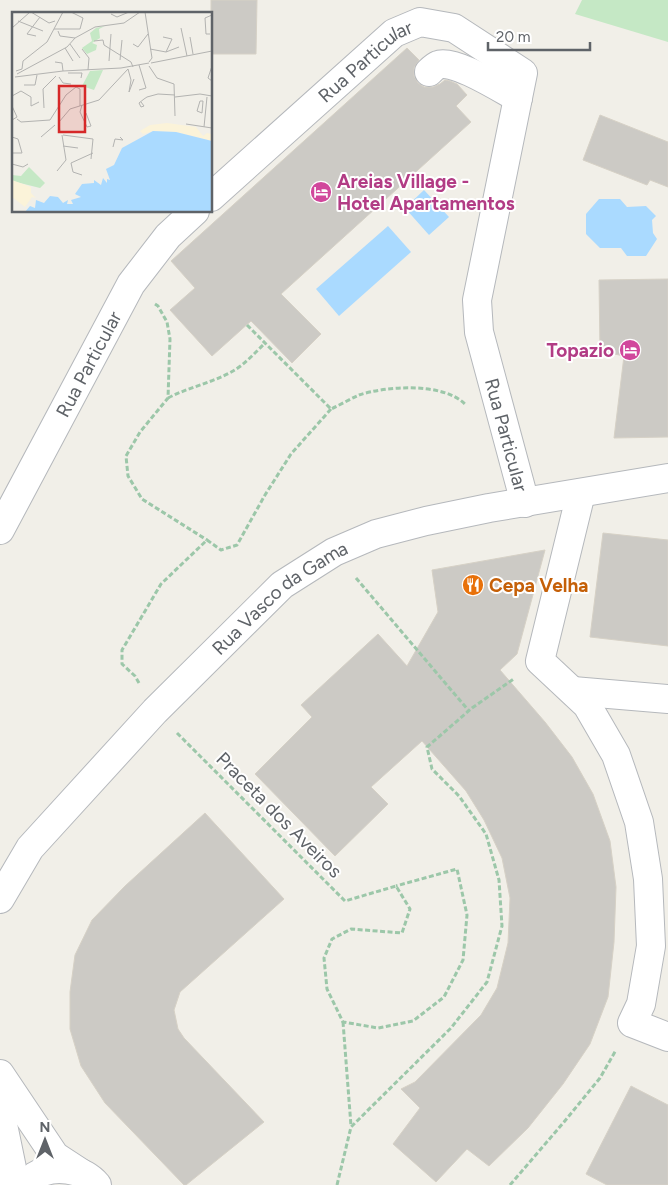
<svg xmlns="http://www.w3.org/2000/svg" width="668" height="1185" font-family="Figtree,sans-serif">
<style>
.green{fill:#c5e8c5}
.water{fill:#aadaff}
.building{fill:#cccac5;stroke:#d6d1c6}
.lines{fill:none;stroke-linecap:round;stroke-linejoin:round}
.minor-casing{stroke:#b5b8bc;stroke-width:30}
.path{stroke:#9cc7a9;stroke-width:3;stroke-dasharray:5 2.5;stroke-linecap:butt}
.minor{stroke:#fff;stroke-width:28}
.labels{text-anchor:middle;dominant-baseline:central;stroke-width:4;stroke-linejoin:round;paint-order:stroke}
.street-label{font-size:19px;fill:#5f6368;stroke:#fff}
.hotel-label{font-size:19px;font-weight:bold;fill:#b23c85;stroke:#fff;text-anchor:start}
.food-label{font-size:19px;font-weight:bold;fill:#c56008;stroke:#fff;text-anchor:start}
.inset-road{fill:none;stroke:#b3b3b1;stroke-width:1}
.view{fill:#d62828;fill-opacity:0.15;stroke:#d62828;stroke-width:2.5}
.inset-edge{fill:none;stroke:#5f6368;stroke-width:2.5}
</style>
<rect width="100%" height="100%" fill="#f1efe8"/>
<polygon class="green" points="582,0 668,0 668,42 575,14"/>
<g class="water">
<polygon points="424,190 449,217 429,235 405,208"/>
<polygon points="599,199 620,199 627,207 646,206 656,216 652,220 653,233 657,239 646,256 627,256 621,248 600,248 586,234 586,214"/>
<polygon points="388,226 411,252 339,316 316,289"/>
</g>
<g class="building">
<polygon points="211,0 257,0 256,54 211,54"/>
<polygon points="407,48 419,60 414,68 414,76 418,83 424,87 433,87 440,84 445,80 450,81 457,84 467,95 456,106 471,122 281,294 321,334 292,363 251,321 212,356 170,310 195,288 171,261"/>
<polygon points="600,115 668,142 668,187 650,180 647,185 583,160"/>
<polygon points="668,279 668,437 614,438 624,356 600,351 599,280"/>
<polygon points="603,533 668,540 668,646 590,637"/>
<polygon points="545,550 517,654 500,670 545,722 572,757 593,794 610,841 616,887 614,942 608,997 590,1044 563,1084 528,1128 489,1166 467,1149 436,1182 393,1144 420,1108 401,1089 415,1082 481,1015 497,988 508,943 510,898 502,858 484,820 466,791 422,741 371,787 388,804 335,856 255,774 312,717 301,705 378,634 407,666 438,612 432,570"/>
<polygon points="205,813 284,899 180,992 174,1010 178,1029 184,1038 264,1122 186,1185 184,1185 105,1103 81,1066 70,1029 70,992 75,955 92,920 125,886"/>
<polygon points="631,1086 668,1105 668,1185 607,1185 586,1174"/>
</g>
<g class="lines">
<g class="minor-casing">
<g id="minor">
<path d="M429,72C432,69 435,66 438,65C453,58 503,90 518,98"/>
<path id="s1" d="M211,197L394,33L420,22L454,28L523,73L477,300L479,332L525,503"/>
<polyline points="581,493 540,661 587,705 616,755 639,822 648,879 651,946 641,1004 632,1023 668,1037"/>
<path id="s2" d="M0,530L131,284L168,236L195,211"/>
<polyline points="573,691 668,699"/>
<path id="s3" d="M0,899L30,848L155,711L282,585L334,552L376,534L426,521L489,508L668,478"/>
<polyline points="0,1074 55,1156 81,1173"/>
<polyline points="0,1110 13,1173 13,1185"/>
<path d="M26,1185C29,1182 31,1179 35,1176C53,1164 83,1168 97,1185"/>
</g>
</g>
<g class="path">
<polyline points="155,304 158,306 167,322 170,339 168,398 140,432 126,456 128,476 142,499 207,540"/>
<path d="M247,325L331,409C340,405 350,399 359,395C387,386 442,382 465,404"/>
<path d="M168,398C189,387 212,383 233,371C244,365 256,352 265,343"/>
<polyline points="356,578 469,711"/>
<polyline points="139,683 135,676 122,664 122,650 161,584 207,540 221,550 237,545 265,495 291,454 331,409"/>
<polyline points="177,733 345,901 396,886 410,909 402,933 351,929 332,939 324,958 327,989 343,1022 378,1028 413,1021 444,997 463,960 467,915 457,869 396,886"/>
<polyline points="343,1022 351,1126"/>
<polyline points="337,1185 351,1127 451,1028 487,982 502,926 499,880 486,834 459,796 432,769 427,747 472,708 515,678"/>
<polyline points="510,1185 564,1122 600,1078 616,1050"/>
</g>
<use href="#minor" class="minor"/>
</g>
<defs>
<g id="hotel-disc" transform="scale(1.125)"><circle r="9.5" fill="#d1479c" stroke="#fff"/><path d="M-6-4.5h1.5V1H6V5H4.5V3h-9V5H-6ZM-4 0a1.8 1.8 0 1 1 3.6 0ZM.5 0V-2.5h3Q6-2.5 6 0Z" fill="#fff"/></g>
<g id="restaurant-disc" transform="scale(1.125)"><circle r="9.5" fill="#e8710a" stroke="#fff"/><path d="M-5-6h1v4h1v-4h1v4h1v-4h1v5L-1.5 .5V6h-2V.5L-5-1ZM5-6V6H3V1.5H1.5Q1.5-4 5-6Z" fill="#fff"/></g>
</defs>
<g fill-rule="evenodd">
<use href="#hotel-disc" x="321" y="192"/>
<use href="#hotel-disc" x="630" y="350"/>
<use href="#restaurant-disc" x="473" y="585"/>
</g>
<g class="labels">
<g class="street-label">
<text stroke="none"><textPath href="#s1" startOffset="206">Rua Particular</textPath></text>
<text stroke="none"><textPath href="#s2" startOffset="188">Rua Particular</textPath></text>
<text stroke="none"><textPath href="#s1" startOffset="761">Rua Particular</textPath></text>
<text stroke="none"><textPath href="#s3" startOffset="414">Rua Vasco da Gama</textPath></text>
<text transform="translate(279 815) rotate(45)">Praceta dos Aveiros</text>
</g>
<g class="hotel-label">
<text x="337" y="181">Areias Village -<tspan x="337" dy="22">Hotel Apartamentos</tspan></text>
<text x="614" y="350" text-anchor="end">Topazio</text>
</g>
<g class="food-label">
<text x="489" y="585">Cepa Velha</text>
</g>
</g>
<g transform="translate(12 12)">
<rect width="200" height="200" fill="#f1efe8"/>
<path d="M93,14L87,17L88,26L80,31L85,33L84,38L75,42L70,36L80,29L78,21L84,16ZM91,58L82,78L70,74L78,59ZM17,155L33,171L28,176L0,169V163L9,164Z" fill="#c5e8c5"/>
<path d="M155,111L184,115L191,124L195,121L199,122L200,129L164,120L141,119L131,122L128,119L138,113ZM0,168L19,175V181L24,186L20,185L13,195L0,185Z" fill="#fbf3d9"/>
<path d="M141,119L164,120L200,129V200H13L18,194L23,196L24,188L32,191L38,184L46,185L51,191L56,188L55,192H61L59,188L69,185L63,182L70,172L82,171V168L89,173L91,166L95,171V167L98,168L94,157L102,153L110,136Z" fill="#aadaff"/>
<path class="inset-road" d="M19,0L37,11L43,9M133,0L140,46L137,50M99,2L105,5L117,0M6,9L31,19M0,16L18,0M169,16L175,44M42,17H68L71,6L59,0M46,19L48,24L63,26M198,22H194L193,6L200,3M24,24L15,22L28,5M151,25L160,27L154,40M178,25L181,42M82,29L91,28L92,33L119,50L121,55M58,32L68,46M121,32L126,35L136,22M53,36L61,49M70,37L77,46L76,58M138,37L154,40L167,35M108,48L110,28M97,49L99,22M43,50L50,51L51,59M139,51L200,39M137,54L145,66L162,72L163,104M200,54L196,66L200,69M4,59L10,57L11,49L35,30L51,0M56,61H70L69,66M5,62L55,35L63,26L83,15L112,11L128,0M3,65L51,59L109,56L137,51M47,65L51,71L59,72M12,73H23L25,63M127,78L134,76L127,53M0,84L9,79L19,85V94L27,90M163,85L188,82L200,84M188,89H191L190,101L185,99ZM129,90L132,94L129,95L127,91L132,87L135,85L146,82L163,83M70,93L68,100L75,115L79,114L74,101M0,94L5,105L0,108M32,96L31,77L44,64M5,107L9,110L38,108L54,83L64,75L68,77V94M174,112L200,116M192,115L195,85M48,121L47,110L58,97L87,88L116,57L119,68L117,80L122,67M51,123L81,127L79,147M0,125L6,127L10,141H0M29,125L43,113M51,134L66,136M101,135L103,127L111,128L108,125M0,152L11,155L16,152M45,159L54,148L50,123M70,163L61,160L59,151L81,141"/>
<path class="view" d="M47,74H73V120H47Z"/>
<rect width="200" height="200" class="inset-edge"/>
</g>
<g transform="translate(45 1140)" stroke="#ffffff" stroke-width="4" paint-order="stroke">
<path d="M0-4L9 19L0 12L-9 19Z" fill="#5f6368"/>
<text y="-8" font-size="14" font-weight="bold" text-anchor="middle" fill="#5f6368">N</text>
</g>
<path d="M488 42v8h102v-8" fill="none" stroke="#5f6368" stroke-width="2.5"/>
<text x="496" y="42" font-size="15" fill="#5f6368" stroke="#ffffff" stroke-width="4" paint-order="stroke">20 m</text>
</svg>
